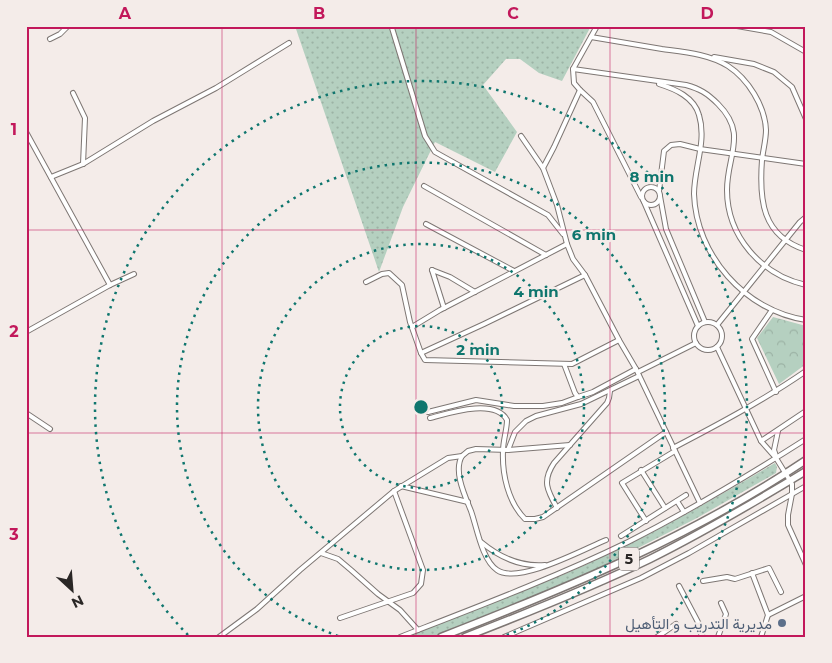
<svg xmlns="http://www.w3.org/2000/svg" width="832" height="663" font-family="Montserrat,Vazirmatn,sans-serif">
<style>
.grass{fill:url(#grass-dots)}
.park{fill:url(#park-crowns)}
.lines{fill:none;stroke-linecap:round;stroke-linejoin:round}
.street-casing{stroke:#7e7774;stroke-width:6}
.highway-casing{stroke:#7e7774;stroke-width:9}
.street{stroke:#fff;stroke-width:4}
.highway{stroke:#fff;stroke-width:6}
.grid{fill:none;stroke:#c2185b;stroke-width:1;stroke-opacity:0.55}
.ring{fill:none;stroke:#0f766e;stroke-width:2.5;stroke-dasharray:2.5 5}
.service-dot{fill:#5c6f8a;stroke:#f4ece9;stroke-width:2}
.labels{text-anchor:middle;dominant-baseline:central;stroke-width:4.5;stroke-linejoin:round;paint-order:stroke}
.shield{fill:#f4ece9;stroke:#676260;stroke-width:1}
.shield-label{font-size:14px;font-weight:bold;fill:#2a2726}
.service-label{font-size:15px;fill:#4e5e75;stroke:#f4ece9;text-anchor:end}
.centre{fill:#0f766e;stroke:#f4ece9;stroke-width:2.5}
.ring-label{font-size:15px;text-anchor:middle;font-weight:bold;fill:#0f766e;stroke:#f4ece9;stroke-width:4.5;stroke-linejoin:round;paint-order:stroke}
.neatline{fill:none;stroke:#c2185b;stroke-width:2}
.grid-label{font-size:16px;text-anchor:middle;font-weight:bold;fill:#c2185b}
</style>
<defs>
<pattern id="grass-dots" width="8" height="8" patternUnits="userSpaceOnUse" patternTransform="scale(1.25)"><rect width="8" height="8" fill="#b5d0c0"/><path d="M2 2h.1M6 6h.1" fill="none" stroke="#9cb3a5" stroke-width="1.8" stroke-linecap="round"/></pattern>
<pattern id="park-crowns" width="20" height="18" patternUnits="userSpaceOnUse" patternTransform="scale(1.25)"><rect width="20" height="18" fill="#b5d0c0"/><path d="M2 6a3 3 0 1 1 6 0M12 15a3 3 0 1 1 6 0" fill="none" stroke="#9cb3a5"/></pattern>
</defs>
<rect width="100%" height="100%" fill="#f4ece9"/>
<g class="grass">
<polygon points="295,26 591,26 562,81 539,73 520,59 506,59 483,85 517,132 495,172 435,142 403,207 379,272"/>
<path d="M775,463L777,467L776,473L697,518L575,580L432,637H405C459,615 514,595 567,573C640,542 707,503 775,463Z"/>
</g>
<polygon class="park" points="773,317 806,326 806,364 779,384 757,338"/>
<g class="lines">
<g class="street-casing">
<g id="street">
<polyline points="597,26 573,69 574,83 580,90 593,102 641,197"/>
<polyline points="737,26 771,32 806,52"/>
<polyline points="392,28 425,136 435,152 548,215 563,234"/>
<path d="M591,37C615,41 639,45 662,49C684,52 709,54 728,66C748,79 765,106 766,130C766,140 763,150 762,160C759,200 762,236 806,250"/>
<polyline points="50,39 60,34 68,26"/>
<polyline points="714,57 754,64 774,72 792,87 806,119"/>
<path d="M573,69L686,85C700,89 707,93 718,104C748,134 727,155 727,190C727,236 761,275 806,285"/>
<path d="M659,84C675,89 694,97 699,115C707,141 694,168 694,194C696,255 745,311 806,320"/>
<polyline points="73,93 85,118 83,164"/>
<polyline points="26,132 110,285"/>
<polyline points="521,136 543,168 557,205 567,244 573,259 585,275 619,340 636,369 700,503"/>
<polyline points="543,168 554,147 580,90"/>
<polyline points="51,177 83,164 153,121 216,88 289,43"/>
<polyline points="424,186 546,255"/>
<circle cx="651" cy="196" r="9"/>
<polyline points="659,191 664,151 671,145 680,144 700,149 806,164"/>
<polyline points="660,196 666,229 705,322"/>
<polyline points="644,202 698,326"/>
<polyline points="426,224 514,271"/>
<polyline points="432,270 450,277 475,292"/>
<polyline points="432,270 444,308"/>
<polyline points="366,282 382,274 389,273 402,285 410,322 421,353 425,360 572,364 619,340"/>
<polyline points="772,310 752,339 776,392"/>
<circle cx="708" cy="336" r="14"/>
<polyline points="717,325 800,222 806,217"/>
<polyline points="412,327 440,310 567,244"/>
<polyline points="26,332 110,285 134,274"/>
<polyline points="717,347 761,441 776,458 792,484 792,494 788,515 788,525 806,565"/>
<polyline points="421,353 484,324 585,275"/>
<polyline points="564,364 575,393 578,397 593,392 636,369"/>
<polyline points="638,372 696,343"/>
<polyline points="428,412 476,400 514,406 543,406 562,403 578,397"/>
<polyline points="26,413 50,429"/>
<path d="M430,418C449,413 495,398 507,420C507,430 503,440 503,451C502,474 508,502 525,519H535L543,517L666,432"/>
<polyline points="761,441 806,411"/>
<path d="M673,448C719,424 764,400 806,371"/>
<polyline points="508,450 515,432 526,421 536,416 581,404 639,376"/>
<path d="M462,456C453,471 465,496 471,511C477,528 482,560 497,570C518,585 584,549 606,540"/>
<polyline points="776,456 774,450 778,431"/>
<polyline points="641,470 665,508"/>
<polyline points="401,486 468,502"/>
<polyline points="677,501 684,512"/>
<path d="M557,508C547,490 542,481 554,463L607,403L609,398L610,391"/>
<polyline points="646,521 622,483 675,451"/>
<polyline points="621,536 686,495"/>
<path d="M481,542C499,557 521,567 545,565"/>
<polyline points="321,553 338,559 351,570 378,594 400,610 418,630"/>
<polyline points="752,573 768,615 761,637"/>
<polyline points="703,581 727,577 735,579 769,568 781,592"/>
<polyline points="679,586 700,626 699,630 703,637"/>
<polyline points="768,615 806,596"/>
<polyline points="340,618 413,593 421,584 423,570 394,491"/>
<polyline points="219,637 257,609 300,570 394,491 448,458 462,456 468,451 476,449 508,450 570,445"/>
<path d="M400,637C477,607 554,578 628,542C689,511 748,476 806,439"/>
<polyline points="504,637 641,578 689,553 806,486"/>
<polyline points="657,637 676,624"/>
<polyline points="718,637 726,614 721,603"/>
</g>
</g>
<g class="highway-casing">
<g id="highway">
<path d="M441,637C569,587 691,537 806,460"/>
<path d="M465,637C527,613 590,588 650,559C704,532 755,502 806,471"/>
</g>
</g>
<use href="#street" class="street"/>
<use href="#highway" class="highway"/>
</g>
<path class="grid" d="M222,26V637M416,26V637M610,26V637M26,230H806M26,433H806"/>
<g class="ring">
<circle cx="421" cy="407" r="81"/>
<circle cx="421" cy="407" r="163"/>
<path d="M338 636A244 244 0 1 1 504 636"/>
<path d="M188 635A326 326 0 1 1 654 635"/>
</g>
<circle class="service-dot" cx="782" cy="623" r="5"/>
<g class="labels">
<rect class="shield" x="619" y="547.5" width="20" height="23" rx="4"/>
<g class="shield-label">
<text x="629" y="559">5</text>
</g>
<g class="service-label">
<text x="772" y="623">مديرية التدريب و التأهيل</text>
</g>
</g>
<circle cx="421" cy="407" r="8" class="centre"/>
<g class="ring-label">
<text x="652" y="182">8 min</text>
<text x="594" y="240">6 min</text>
<text x="536" y="297">4 min</text>
<text x="478" y="355">2 min</text>
</g>
<rect width="832" height="663" fill="none" stroke="#f4ece9" stroke-width="55"/>
<g transform="translate(72 590) rotate(154)" stroke="#f4ece9" stroke-width="4" paint-order="stroke">
<path d="M0-4L9 19L0 12L-9 19Z" fill="#2a2726"/>
<text y="-8" font-size="14" font-weight="bold" text-anchor="middle" fill="#2a2726">N</text>
</g>
<rect x="28" y="28" width="776" height="608" class="neatline"/>
<g class="grid-label">
<text x="125" y="19">A</text>
<text x="319" y="19">B</text>
<text x="513" y="19">C</text>
<text x="707" y="19">D</text>
<text x="14" y="135">1</text>
<text x="14" y="337">2</text>
<text x="14" y="540">3</text>
</g>
</svg>
